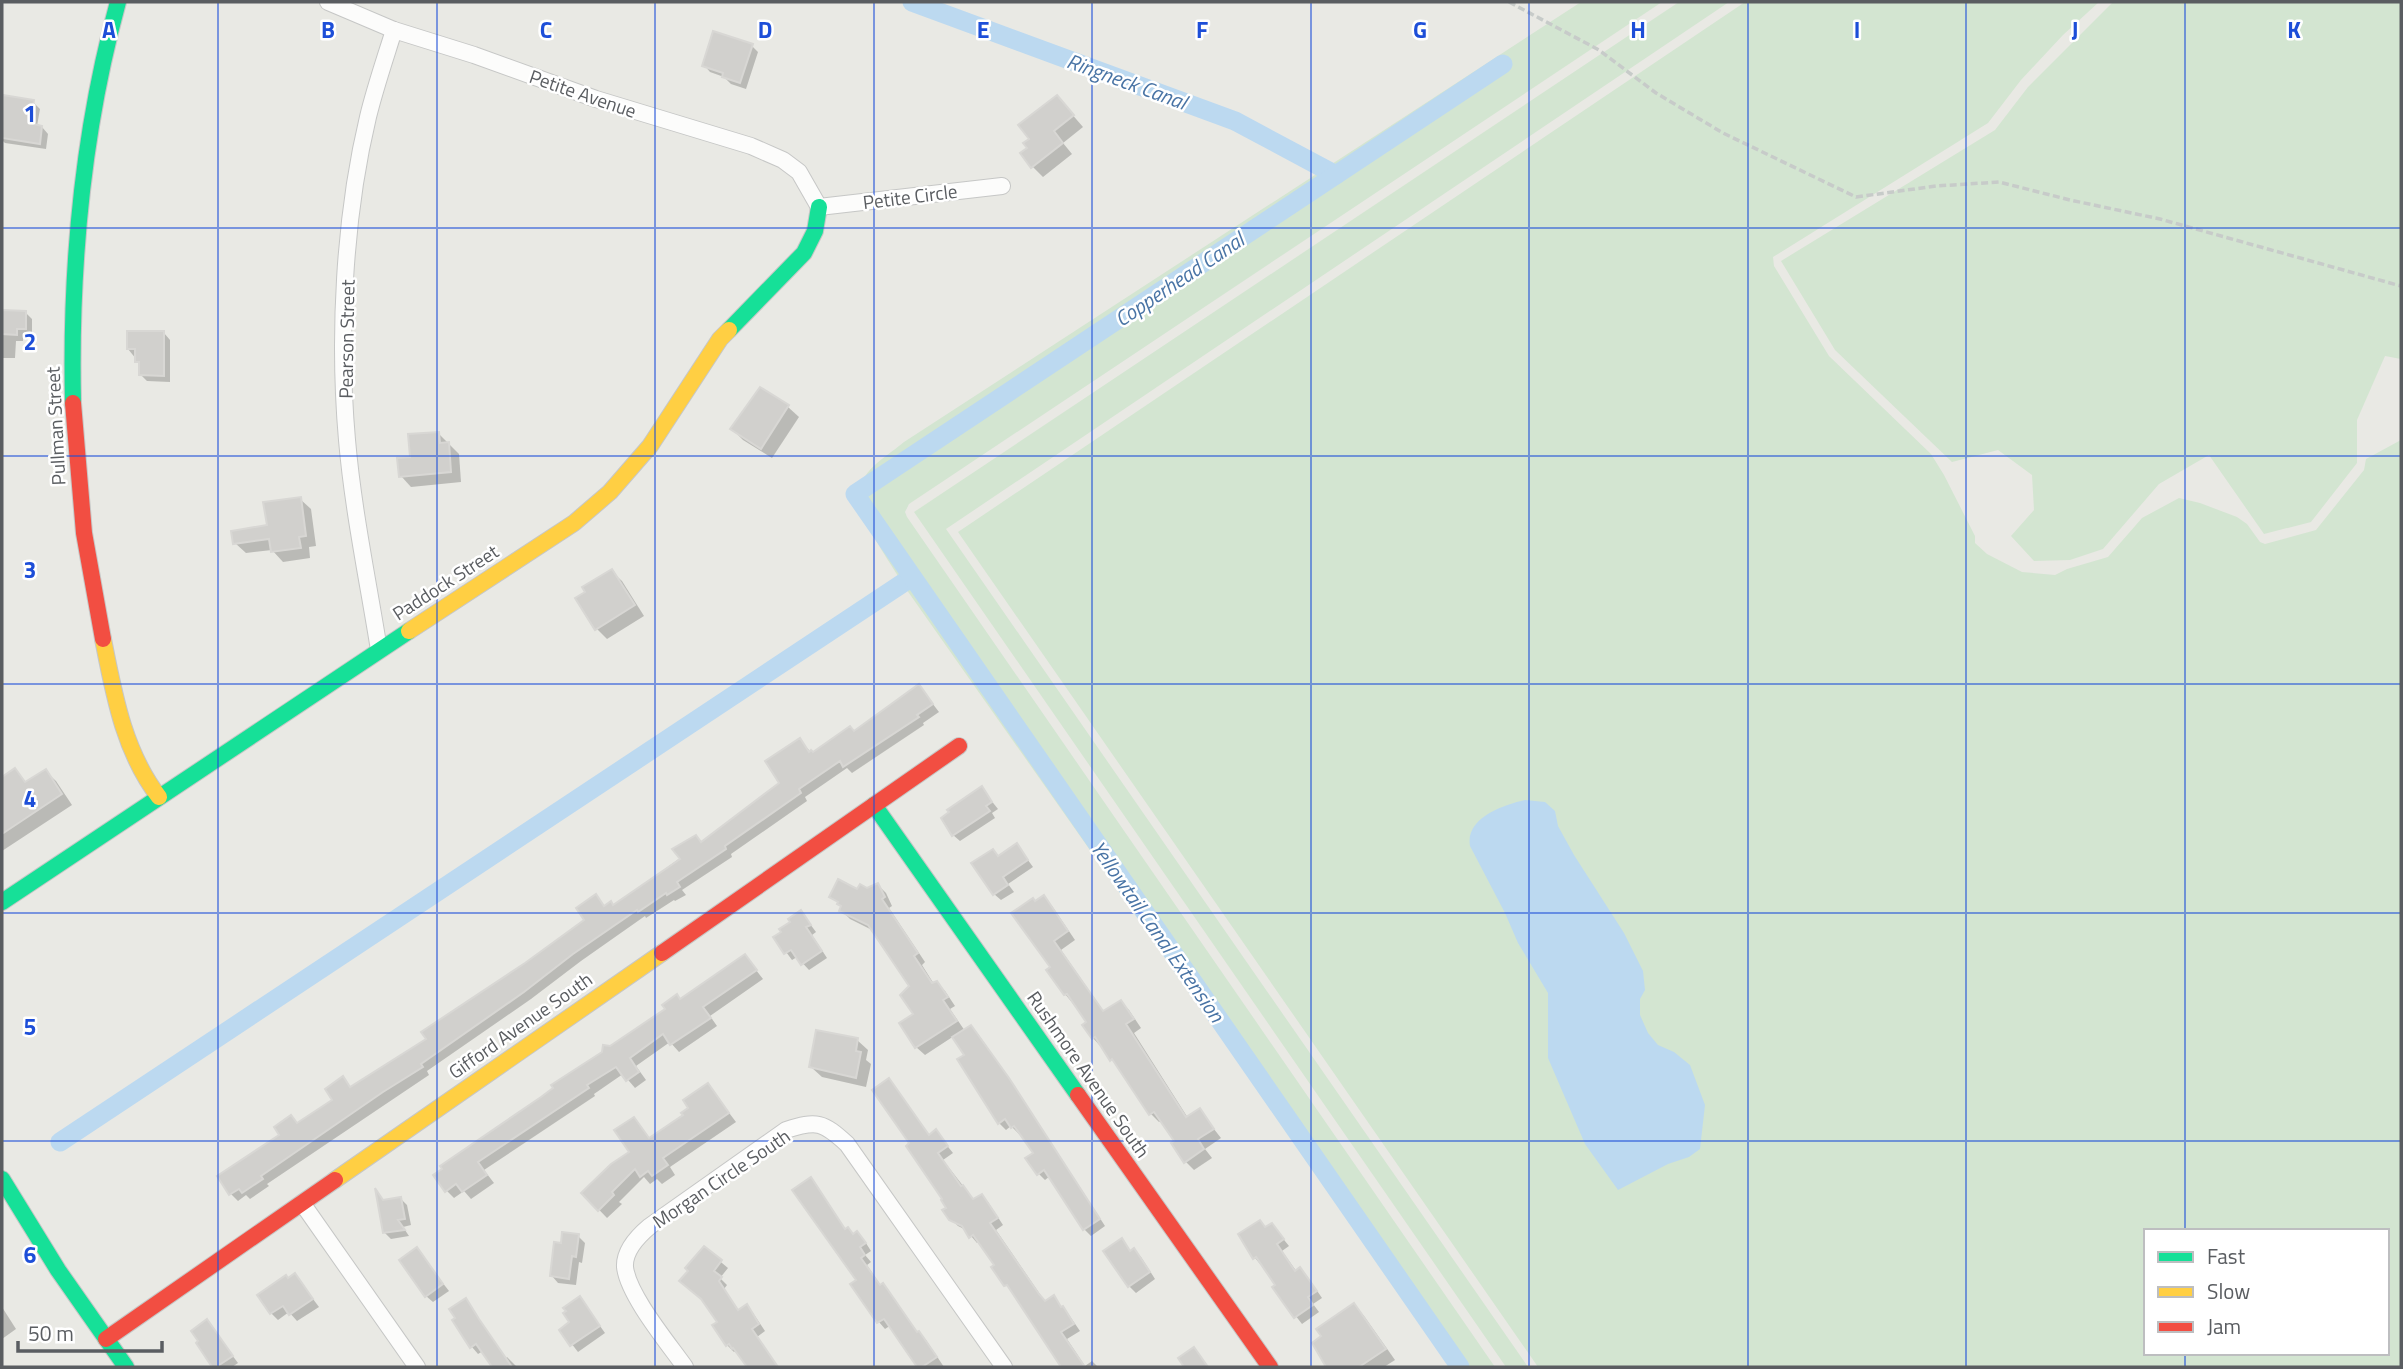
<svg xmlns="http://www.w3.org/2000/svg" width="2403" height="1369" font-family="'Titillium Web',sans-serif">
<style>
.green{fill:#d3e5d1;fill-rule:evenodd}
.water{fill:#bcd9f0}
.shadow{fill:#0003}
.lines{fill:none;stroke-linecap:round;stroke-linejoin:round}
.canal{stroke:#bcd9f0;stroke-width:19}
.building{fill:#d1d0cd;stroke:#d8d7d4;stroke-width:2}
.street-casing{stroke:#c6c7c6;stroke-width:18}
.fast-casing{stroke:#c6c7c6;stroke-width:18}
.slow-casing{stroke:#c6c7c6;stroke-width:18}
.jam-casing{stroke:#c6c7c6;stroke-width:18}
.path{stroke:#c7cbc9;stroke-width:3.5;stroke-dasharray:7 3.5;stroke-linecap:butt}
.street{stroke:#fcfcfb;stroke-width:16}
.fast{stroke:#16e098;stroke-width:16}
.slow{stroke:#ffcf43;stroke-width:16}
.jam{stroke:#f24e42;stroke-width:16}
.grid{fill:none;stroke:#1d4ed8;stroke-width:2;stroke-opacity:0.55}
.labels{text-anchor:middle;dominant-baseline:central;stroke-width:5;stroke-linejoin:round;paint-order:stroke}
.street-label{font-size:19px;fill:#5a5d61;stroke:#fff}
.water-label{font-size:21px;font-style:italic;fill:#4974a5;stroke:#fff}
.grid-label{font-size:23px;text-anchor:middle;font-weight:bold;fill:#1d4ed8;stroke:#fff;stroke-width:5;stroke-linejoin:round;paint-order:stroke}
</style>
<rect width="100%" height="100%" fill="#e9e9e4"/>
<g class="green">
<path d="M1581,2H1662L909,504L905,512L907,517L1495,1367H1454L904,586C890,561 853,514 861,485C866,467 890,454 904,442Z"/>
<polygon points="1679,2 1729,2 946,529 1528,1367 1506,1367 914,512"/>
<path d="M1745,2H2099L2063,35L2021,80L1988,123L1773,257L1774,266L1829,356L1931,454L1944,475L1975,536V543L1987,554L2022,572L2055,575L2067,569L2108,557L2142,518L2179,498L2200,503L2237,517L2247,524L2260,542L2265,544L2316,530L2364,470L2366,459L2401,440V1367H1538L958,532ZM2146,1231H2387V1353H2146Z"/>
<polygon points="2113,2 2401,2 2401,359 2385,356 2357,420 2357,463 2311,522 2264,534 2209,455 2159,484 2103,549 2070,560 2034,561 2011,536 2034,510 2032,475 1998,450 1952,462 1835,350 1781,261 1995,130 2028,87"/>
</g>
<path class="water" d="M1525,800L1545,802L1555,811L1558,826L1574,855L1624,933L1643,971L1645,990L1640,999V1015L1648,1033L1658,1045L1674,1052L1690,1065L1705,1105L1700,1149L1689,1157L1668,1164L1618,1190L1585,1144L1548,1058V993L1518,943L1505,913L1470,846C1465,818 1503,805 1525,800Z"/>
<g class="shadow">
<polygon points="752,46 758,52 746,89 731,84 724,77 710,72 704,65"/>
<polygon points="5,97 33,102 40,109 37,126 42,127 48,134 46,149 5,143 2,140"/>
<polygon points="1057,97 1083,127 1063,143 1072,154 1043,177 1032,166 1029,148 1031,139"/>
<polygon points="2,312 25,312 32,319 32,335 23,335 23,341 16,341 15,358 2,358"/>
<polygon points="164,333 170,340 170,382 147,381 141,375 141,365 128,349"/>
<polygon points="760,389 788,407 799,417 772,458 743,440 732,429"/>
<polygon points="438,433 459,454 461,482 411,487 401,476 412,459"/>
<polygon points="300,499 311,509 316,546 309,547 310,558 283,562 272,550 246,553 235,543 269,526"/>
<polygon points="611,571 622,581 644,616 607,639 597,629"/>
<polygon points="919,686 939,712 923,723 924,725 852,773 847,768 805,797 807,801 731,854 732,857 682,890 686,895 675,901 674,900 646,918 645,916 581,961 531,999 427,1071 429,1075 267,1184 269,1186 250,1199 246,1195 238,1201 231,1194 281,1135 291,1117 299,1124 335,1100 343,1079 351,1088 429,1039 586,920 596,897 605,907 614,906 782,784 799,740 813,754 855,733"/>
<polygon points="15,770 27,783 45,771 56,781 72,805 2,851 2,779"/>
<polygon points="982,789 998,809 992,813 995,818 960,841 953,835"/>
<polygon points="1017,845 1033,867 1008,884 1014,892 1001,900 994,894 999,857"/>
<polygon points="878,885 886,893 892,906 889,908 925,962 922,965 934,984 936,983 945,991 955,1006 950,1009 965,1031 971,1027 978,1034 1015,1087 1105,1226 1091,1236 1084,1229 1050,1176 1045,1180 1038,1173 1035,1154 1021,1132 1019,1134 1011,1126 1006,1130 999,1123 966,1055 954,1036 925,1055 916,1047 912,986 874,931 850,919 841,910 843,907 831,897 867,890"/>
<polygon points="1044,897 1052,906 1075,940 1061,950 1104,1012 1121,1002 1129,1010 1141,1028 1134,1033 1188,1118 1199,1110 1221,1138 1205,1149 1212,1158 1194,1170 1186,1162 1176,1142 1162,1121 1159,1122 1151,1114 1121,1069 1093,1038 1089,1023 1065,994 1053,967 1035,903"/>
<polygon points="801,912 816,932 812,935 827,958 809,970 797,957 792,960 775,937"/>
<polygon points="745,956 763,979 710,1016 717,1026 679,1052 670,1042 636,1066 646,1080 635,1088 623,1074 594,1094 595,1096 484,1170 494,1183 471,1199 464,1191 454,1198 446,1190 438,1179 611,1048"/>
<polygon points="857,1040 868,1050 866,1060 871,1064 866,1087 822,1077 811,1067"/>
<polygon points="888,1080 930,1136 936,1132 953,1153 943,1160 974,1200 981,1196 988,1202 1003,1225 996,1230 1046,1303 1053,1297 1069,1315 1080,1331 1067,1339 1085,1366 1092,1361 1098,1367 1064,1367 1013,1291 1006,1285 996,1265 980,1241 977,1243 966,1230 958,1226 951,1219 948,1208 912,1144"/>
<polygon points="708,1085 736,1122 670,1167 675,1175 662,1184 657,1179 650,1184 644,1177 619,1202 622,1204 607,1218 583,1193 631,1153 634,1119 650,1139 685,1116"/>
<polygon points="810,1179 846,1230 854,1235 857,1233 864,1240 871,1251 865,1255 871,1262 867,1265 881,1286 889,1292 918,1334 926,1340 944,1367 921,1367 891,1325 885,1329 879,1322 852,1285 859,1280"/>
<polygon points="377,1193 384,1201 400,1198 407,1205 411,1225 403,1227 409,1236 391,1239 384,1232"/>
<polygon points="1272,1225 1289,1246 1282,1251 1297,1272 1300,1269 1307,1276 1322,1298 1313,1304 1319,1312 1302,1324 1274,1288 1278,1285 1255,1258 1241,1235 1266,1229"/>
<polygon points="578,1236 585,1243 582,1263 579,1262 576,1285 558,1283 552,1276 562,1245"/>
<polygon points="1122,1241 1132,1252 1134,1250 1141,1257 1155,1279 1136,1293 1129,1286"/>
<polygon points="704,1248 728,1268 720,1278 727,1285 724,1289 739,1311 746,1306 753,1313 765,1331 757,1337 778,1367 748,1367 736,1351 734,1352 727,1345 719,1323"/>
<polygon points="417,1250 449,1291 433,1302 426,1296"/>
<polygon points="295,1275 319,1307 297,1321 289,1312 278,1320 271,1313 288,1280"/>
<polygon points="580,1298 605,1333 578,1352 561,1330 572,1323"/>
<polygon points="465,1300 506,1358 507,1357 517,1367 494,1367 483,1351 478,1354 472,1347 454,1320"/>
<polygon points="1354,1305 1364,1316 1395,1360 1384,1367 1329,1367 1314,1343"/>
<polygon points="2,1307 16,1329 2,1339"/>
<polygon points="207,1322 238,1363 232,1367 214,1367 198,1344"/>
</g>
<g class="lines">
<g class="canal">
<polyline points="912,2 1235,121 1336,175"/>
<polyline points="60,1142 912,577"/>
<polyline points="1460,1367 855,494 1503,64"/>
</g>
</g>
<g class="building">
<polygon points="713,31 753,44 740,83 722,77 723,73 702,66"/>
<polygon points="3,95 34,100 30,123 42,126 40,144 2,138"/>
<polygon points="1057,95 1074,115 1054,131 1063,143 1031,168 1020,153 1027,148 1023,143 1029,139 1018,125"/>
<polygon points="2,310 26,311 26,329 17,329 17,335 2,334"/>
<polygon points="127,331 164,331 164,376 139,375 139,362 135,362 135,349 127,349"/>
<polygon points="760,387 789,405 761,449 730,429"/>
<polygon points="439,432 440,443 449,442 451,472 399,477 397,458 410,457 408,434"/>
<polygon points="301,497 306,536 299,537 301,548 271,552 269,539 233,544 231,531 267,525 263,502"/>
<polygon points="612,569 635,605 595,630 575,598 585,592 582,587"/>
<polygon points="919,684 933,704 917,715 919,717 843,767 840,761 799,789 801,793 725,846 726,849 677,882 680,887 667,895 666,893 638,912 637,910 573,954 524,992 421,1064 423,1067 383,1092 261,1176 263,1179 242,1193 239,1189 229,1195 217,1176 279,1135 274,1127 291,1115 297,1123 332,1100 325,1089 343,1076 350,1087 426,1039 421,1032 525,963 584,920 576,908 596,894 604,906 611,901 613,905 680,859 672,849 696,835 701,842 779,783 765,761 800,738 809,752 811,750 813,752 850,726 854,731"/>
<polygon points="15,768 25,782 46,769 62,794 2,834 2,777"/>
<polygon points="982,786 992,802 986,806 990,811 952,836 941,818 949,812 947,810"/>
<polygon points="1017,843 1028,860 1003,877 1008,885 993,895 971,863 993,849 998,856"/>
<polygon points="838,879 857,889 860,884 867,888 878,883 885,897 882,899 918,953 914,956 932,983 937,981 948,997 943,1000 957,1021 915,1048 899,1023 913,1014 900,995 909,986 868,925 839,911 841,906 837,904 838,902 829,897"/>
<polygon points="1044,895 1068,931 1054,941 1103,1011 1121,1000 1134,1019 1126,1024 1186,1117 1200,1108 1214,1129 1198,1139 1204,1149 1184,1163 1171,1143 1174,1141 1154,1112 1149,1115 1112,1059 1110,1061 1095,1037 1092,1039 1082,1025 1086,1022 1067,994 1064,995 1046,970 1050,967 1011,913 1033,898 1035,901"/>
<polygon points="801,910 811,925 806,927 822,951 801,965 791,950 784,954 773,937 781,932 779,929 790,922 788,919"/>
<polygon points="745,954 757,970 703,1007 711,1018 670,1045 663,1034 630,1058 639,1072 626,1081 616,1067 587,1085 589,1088 478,1162 487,1175 462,1192 456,1184 445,1192 433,1175 442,1169 440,1166 541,1097 553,1088 551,1085 602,1052 603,1045 610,1046 665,1009 662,1005 677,994 680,999"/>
<polygon points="971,1025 1009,1078 1100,1219 1083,1230 1044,1170 1037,1175 1025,1158 1033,1153 1014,1126 1011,1128 1005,1119 998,1124 957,1059 964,1055 952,1037"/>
<polygon points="816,1030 858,1038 856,1051 861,1052 856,1078 809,1067"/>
<polygon points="889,1078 929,1135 936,1129 948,1146 938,1153 961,1186 963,1185 973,1199 982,1194 998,1218 990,1223 1039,1294 1045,1301 1054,1295 1061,1307 1063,1306 1074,1324 1061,1332 1085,1367 1061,1367 1007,1285 1004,1286 991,1267 994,1265 973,1235 969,1238 962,1226 949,1220 942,1210 946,1208 941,1200 942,1199 906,1146 909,1143 872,1090"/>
<polygon points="708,1083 729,1113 663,1158 668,1165 652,1176 648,1171 640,1177 635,1169 612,1192 614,1195 598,1211 581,1193 611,1164 629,1152 614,1130 634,1117 649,1138 683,1115 681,1113 688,1108 683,1100"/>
<polygon points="811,1177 845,1229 848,1227 853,1234 857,1231 866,1243 860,1247 865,1255 861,1258 880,1285 883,1283 917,1332 919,1331 937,1357 922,1367 917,1367 884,1319 877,1323 850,1284 856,1280 792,1190"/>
<polygon points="375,1188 383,1200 401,1197 405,1219 398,1220 405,1230 383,1233"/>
<polygon points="1260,1220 1265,1227 1272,1223 1284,1239 1277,1244 1295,1271 1300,1267 1317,1291 1308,1297 1313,1305 1294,1318 1272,1287 1275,1285 1256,1257 1253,1259 1238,1234"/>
<polygon points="562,1232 579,1234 576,1257 572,1256 569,1279 550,1276 554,1242 561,1243"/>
<polygon points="1122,1238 1130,1251 1134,1248 1150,1272 1128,1287 1103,1251"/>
<polygon points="704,1246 722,1260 714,1271 722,1277 719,1281 738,1310 747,1304 759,1324 752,1329 778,1367 747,1367 733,1348 732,1349 729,1344 726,1346 712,1325 717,1322 701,1299 679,1281 688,1271 685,1268"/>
<polygon points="417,1247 443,1284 425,1297 399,1260"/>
<polygon points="295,1273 313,1299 289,1315 283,1306 270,1314 257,1295 286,1275 288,1278"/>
<polygon points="580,1296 600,1326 570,1346 559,1330 569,1322 563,1313 566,1311 563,1308"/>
<polygon points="466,1298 479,1319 512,1367 492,1367 476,1344 470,1348 452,1320 455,1318 449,1309"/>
<polygon points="1354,1303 1386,1349 1359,1367 1326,1367 1312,1343 1321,1336 1316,1329"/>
<polygon points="207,1319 233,1356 216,1367 212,1367 196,1343 198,1341 191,1331"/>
<polygon points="1194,1347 1208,1367 1184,1367 1178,1358"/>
</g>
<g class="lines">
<g class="street-casing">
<g id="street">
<polyline points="328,2 394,30 474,55 596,99 751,146 783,160 799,172 819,207 1002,186"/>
<path d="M379,650C368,581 353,510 347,440C338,337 344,217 368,117C375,88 385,59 394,30"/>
<polyline points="302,1203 417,1367"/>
<path d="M685,1367C668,1343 628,1295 625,1267C624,1250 638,1236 650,1226L786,1130C817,1120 823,1122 847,1144L1004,1367"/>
</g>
</g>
<g class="fast-casing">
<g id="fast">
<polyline points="729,330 804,253 815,231 819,207"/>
<path d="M73,403C70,268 82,133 118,2"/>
<polyline points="874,805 1078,1095"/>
<polyline points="2,902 409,631"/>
<polyline points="2,1179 58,1270 126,1367"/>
</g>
</g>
<g class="slow-casing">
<g id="slow">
<polyline points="409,631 574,523 610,492 650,446 720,339 729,330"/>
<path d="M103,639C114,695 124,752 159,797"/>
<polyline points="335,1180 662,953"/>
</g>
</g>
<g class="jam-casing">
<g id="jam">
<polyline points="73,403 84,533 103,639"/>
<polyline points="662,953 959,746"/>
<polyline points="1078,1095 1270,1367"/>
<polyline points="106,1339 335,1180"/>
</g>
</g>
<polyline class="path" points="1509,2 1599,50 1656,93 1723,133 1856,197 1936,186 1999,182 2070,200 2160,219 2401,286"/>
<use href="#street" class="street"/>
<use href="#fast" class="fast"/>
<use href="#slow" class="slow"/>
<use href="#jam" class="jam"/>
</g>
<path class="grid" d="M218,2V1367M437,2V1367M655,2V1367M874,2V1367M1092,2V1367M1311,2V1367M1529,2V1367M1748,2V1367M1966,2V1367M2185,2V1231M2,228H2401M2,456H2401M2,684H2401M2,913H2401M2,1141H2401M2185,1353V1367"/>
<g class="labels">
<g class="street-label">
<text transform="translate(583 93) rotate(19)">Petite Avenue</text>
<text transform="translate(910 196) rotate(-7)">Petite Circle</text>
<text transform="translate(346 339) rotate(-89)">Pearson Street</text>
<text transform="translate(55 426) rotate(-93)">Pullman Street</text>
<text transform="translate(445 582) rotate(-33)">Paddock Street</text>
<text transform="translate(520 1025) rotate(-35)">Gifford Avenue South</text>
<text transform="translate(1089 1074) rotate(55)">Rushmore Avenue South</text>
<text transform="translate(721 1178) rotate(-34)">Morgan Circle South</text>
</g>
<g class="water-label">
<text transform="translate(1127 81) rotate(20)">Ringneck Canal</text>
<text transform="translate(1179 279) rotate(-34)">Copperhead Canal</text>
<text transform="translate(1158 931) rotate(55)">Yellowtail Canal Extension</text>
</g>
</g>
<g class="grid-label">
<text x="109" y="38">A</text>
<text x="328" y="38">B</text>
<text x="546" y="38">C</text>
<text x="765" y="38">D</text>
<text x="983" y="38">E</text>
<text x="1202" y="38">F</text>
<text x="1420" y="38">G</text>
<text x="1638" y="38">H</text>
<text x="1857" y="38">I</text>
<text x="2075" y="38">J</text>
<text x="2294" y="38">K</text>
<text x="30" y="122">1</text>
<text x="30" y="350">2</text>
<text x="30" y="578">3</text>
<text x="30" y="807">4</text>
<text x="30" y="1035">5</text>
<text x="30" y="1263">6</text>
</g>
<rect width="2403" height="1369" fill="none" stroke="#5a5d61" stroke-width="7"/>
<rect x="2144" y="1229" width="245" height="126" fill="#ffffff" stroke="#bdbec0" stroke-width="2"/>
<rect x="2158" y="1252" width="35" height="10" fill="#16e098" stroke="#bdbec0" stroke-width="2"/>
<text x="2207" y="1264" font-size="21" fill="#5a5d61">Fast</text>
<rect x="2158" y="1287" width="35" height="10" fill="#ffcf43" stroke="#bdbec0" stroke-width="2"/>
<text x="2207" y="1299" font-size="21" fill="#5a5d61">Slow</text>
<rect x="2158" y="1322" width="35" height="10" fill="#f24e42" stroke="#bdbec0" stroke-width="2"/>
<text x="2207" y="1334" font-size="21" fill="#5a5d61">Jam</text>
<path d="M18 1341v10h144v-10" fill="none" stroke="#5a5d61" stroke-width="3.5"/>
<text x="28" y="1341" font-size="21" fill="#5a5d61" stroke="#ffffff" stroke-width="5" paint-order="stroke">50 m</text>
</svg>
